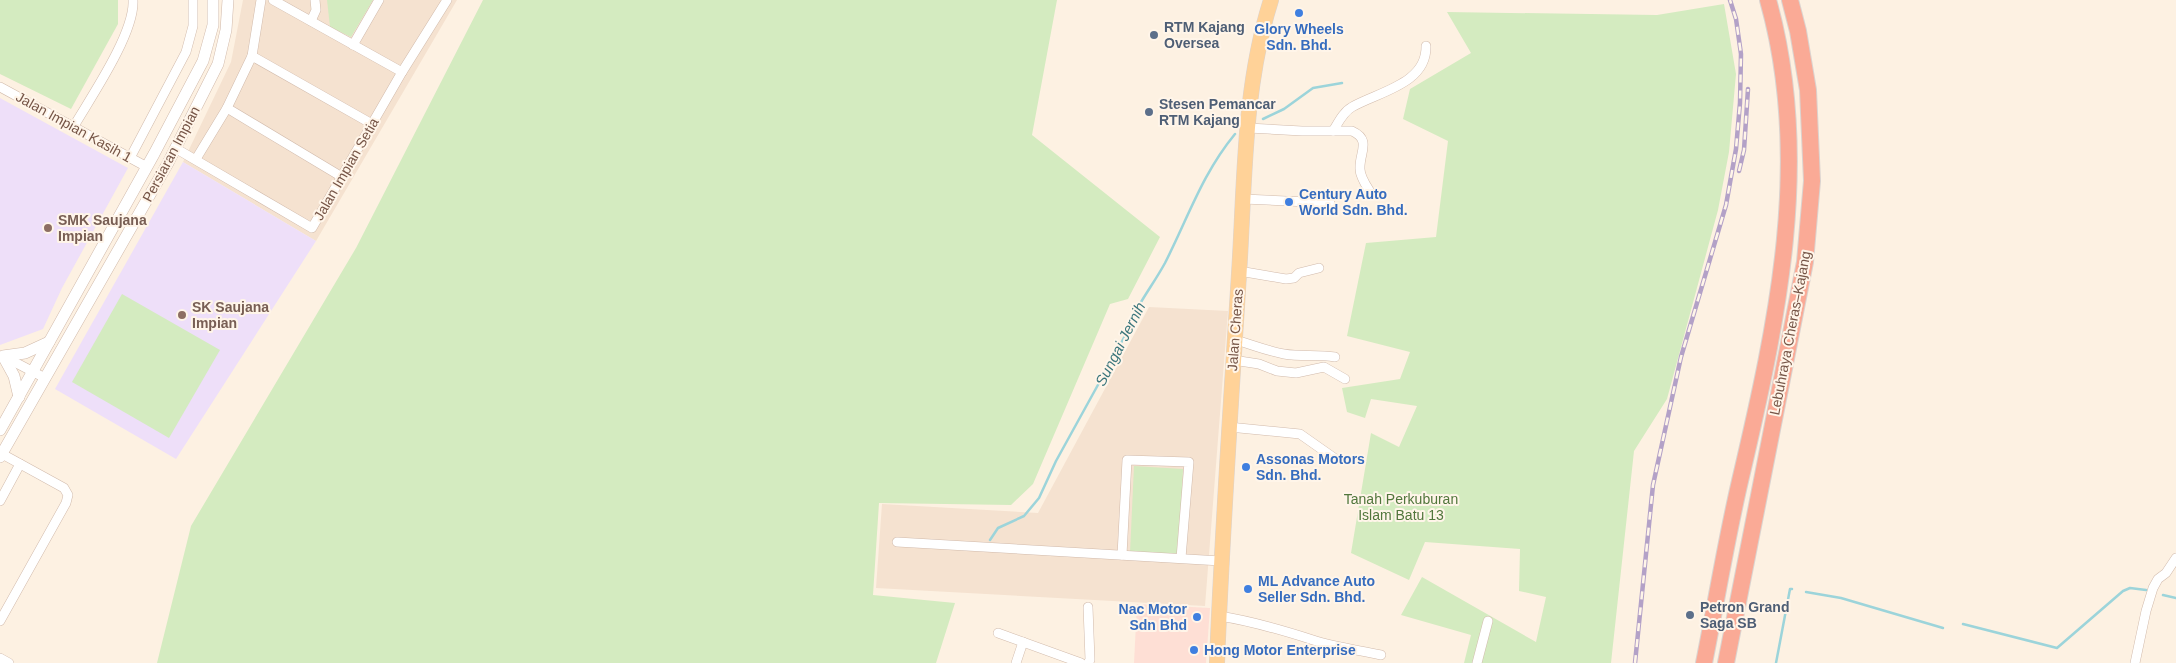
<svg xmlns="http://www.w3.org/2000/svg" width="2176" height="663" font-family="Helvetica,sans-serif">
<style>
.residential{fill:#f5e2d0}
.commercial{fill:#fedfd5}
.education{fill:#eedff9}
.green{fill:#d4ebc0}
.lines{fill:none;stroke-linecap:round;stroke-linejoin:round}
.stream{stroke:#9cd4da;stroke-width:2.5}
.minor-casing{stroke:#d1baab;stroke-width:10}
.tertiary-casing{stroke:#d1baab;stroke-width:12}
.primary-casing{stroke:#dbd3cf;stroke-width:16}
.motorway-casing{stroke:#dbd3cf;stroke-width:18}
.minor{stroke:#fff;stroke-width:9}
.tertiary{stroke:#fff;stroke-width:11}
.primary{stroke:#ffd298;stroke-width:15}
.motorway{stroke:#faaa96;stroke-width:16}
.rail-casing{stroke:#b3a1c7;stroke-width:4.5}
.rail{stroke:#fff5e9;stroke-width:2.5;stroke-dasharray:8;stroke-linecap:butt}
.shop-dot{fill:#3f7fe0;stroke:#fff5e9;stroke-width:2}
.service-dot{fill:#5c6f8a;stroke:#fff5e9;stroke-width:2}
.education-dot{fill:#8d6e63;stroke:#fff5e9;stroke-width:2}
.labels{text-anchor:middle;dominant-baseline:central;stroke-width:4;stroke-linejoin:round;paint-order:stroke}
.service-label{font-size:14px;font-weight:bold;fill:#4e5e75;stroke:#fff5e9;text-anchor:start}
.shop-label{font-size:14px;font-weight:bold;fill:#366cbe;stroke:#fff5e9;text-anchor:start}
.street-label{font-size:14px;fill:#765547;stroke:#fff5e9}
.education-label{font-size:14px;font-weight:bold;fill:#785e54;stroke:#fff5e9;text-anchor:start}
.park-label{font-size:14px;fill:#51763c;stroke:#fff5e9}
.water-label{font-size:15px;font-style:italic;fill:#3b767c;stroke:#fff5e9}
</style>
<rect width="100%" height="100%" fill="#fdf1e2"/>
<g class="residential">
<polygon points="243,0 457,0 316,241 183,162 231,62"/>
<polygon points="1149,307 1228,311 1205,606 876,588 882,504 1038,513"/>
</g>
<polygon class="commercial" points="1137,604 1210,608 1206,663 1134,663"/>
<g class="education">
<polygon points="0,98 128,168 62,288 43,329 0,345"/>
<polygon points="183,162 316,241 176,459 55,389"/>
</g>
<g class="green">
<polygon points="0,0 118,0 118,24 71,109 0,74"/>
<polygon points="327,0 373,0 351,37 330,27"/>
<polygon points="483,0 1057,0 1032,135 1160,237 1128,299 1110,304 1033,484 1011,505 879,503 873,595 955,603 936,663 157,663 191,526 356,248"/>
<polygon points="1724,4 1736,74 1729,152 1718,210 1667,399 1634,451 1611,663 1464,663 1471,635 1401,615 1422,577 1536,642 1546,597 1519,591 1520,549 1425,542 1409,580 1351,553 1371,433 1399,447 1417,406 1371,399 1365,418 1347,412 1342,388 1400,379 1410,352 1347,336 1366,243 1436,237 1448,141 1403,119 1410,89 1471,53 1447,12 1657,15"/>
<polygon points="122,294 220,350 169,438 72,382"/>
<polygon points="1134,466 1183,469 1179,555 1130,553"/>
</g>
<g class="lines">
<g class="stream">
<polyline points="1263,119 1284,109 1313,88 1342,83"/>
<path d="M990,540L998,528L1024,516L1039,498L1056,461L1126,334C1134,308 1152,287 1165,263C1188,218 1202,174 1235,134"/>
<polyline points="1806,592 1841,598 1943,628"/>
<polyline points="2163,595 2176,598"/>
<polyline points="1963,624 2057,648 2123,591 2130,588 2146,590"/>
<polyline points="1776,663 1790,589 1792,589"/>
</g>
<g class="minor-casing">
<g id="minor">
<polyline points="273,0 402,72"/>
<polyline points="311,21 316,10 315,0"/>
<polyline points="353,45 379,0"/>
<polyline points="252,56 372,124"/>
<polyline points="0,87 147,167"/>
<polyline points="227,108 342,177"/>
<path d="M74,126C91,97 135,33 133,0"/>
<path d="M1248,128L1302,131H1352C1372,140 1359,153 1360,169C1360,178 1368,188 1372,195"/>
<path d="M1333,131C1338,123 1343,112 1352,107C1378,92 1427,84 1426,46"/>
<polyline points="175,148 312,228 402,72 447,0"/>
<polyline points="130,158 186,52 193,26 193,0"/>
<polyline points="196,159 227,108 252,56 261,0"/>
<polyline points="1243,199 1330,203"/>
<polyline points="1239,271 1286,279 1294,278 1299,273 1319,268"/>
<path d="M1235,340C1251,344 1267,351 1284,354C1301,357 1318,354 1335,357"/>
<polyline points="3,356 45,378"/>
<polyline points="1233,360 1259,364 1277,371 1296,373 1324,367 1345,379"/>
<polyline points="1229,427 1300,434 1337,460"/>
<polyline points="0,501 20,464"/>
<polyline points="897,542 1221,561"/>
<polyline points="1122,555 1127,460 1189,462 1181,558"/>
<path d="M1219,616C1252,621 1282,630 1313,640C1335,647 1358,650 1381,655"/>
<polyline points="0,621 66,503 68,495 64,488 2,454"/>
<polyline points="998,633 1081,663"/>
<polyline points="0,658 9,663"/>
<polyline points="1016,663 1023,642"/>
<polyline points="1088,663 1090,660 1088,607"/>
<polyline points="1477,663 1488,621"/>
<polyline points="2135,663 2146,611 2153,588 2158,579 2166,573 2176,558"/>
</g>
</g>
<g class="tertiary-casing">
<g id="tertiary">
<polyline points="19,397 14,376 3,356 25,353 49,342"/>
<polyline points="0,430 154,154 203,61 213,25 213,0"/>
<polyline points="0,457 168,163 218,64 226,30 228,0"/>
</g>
</g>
<g class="primary-casing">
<path id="primary" d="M1217,663C1222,533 1231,403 1239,274C1245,182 1243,88 1271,0"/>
</g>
<g class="motorway-casing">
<g id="motorway">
<path d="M1704,663C1716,603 1726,541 1740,481C1777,323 1813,160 1768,0"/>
<polyline points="1726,663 1805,262 1812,181 1808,90 1798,31 1790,0"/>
</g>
</g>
<use href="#minor" class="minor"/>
<use href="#tertiary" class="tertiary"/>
<use href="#primary" class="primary"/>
<use href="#motorway" class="motorway"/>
<g class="rail-casing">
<g id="rail">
<polyline points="1739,171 1744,150 1748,89"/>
<polyline points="1635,663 1653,485 1681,357 1726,205 1736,149 1740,103 1741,54 1736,19 1730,0"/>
</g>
</g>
<use href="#rail" class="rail"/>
</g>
<g class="shop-dot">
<circle cx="1299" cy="13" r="5"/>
<circle cx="1289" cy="202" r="5"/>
<circle cx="1246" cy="467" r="5"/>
<circle cx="1248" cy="589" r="5"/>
<circle cx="1197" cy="617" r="5"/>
<circle cx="1194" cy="650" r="5"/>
</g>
<g class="service-dot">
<circle cx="1154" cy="35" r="5"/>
<circle cx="1149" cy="112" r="5"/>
<circle cx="1690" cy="615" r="5"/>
</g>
<g class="education-dot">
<circle cx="48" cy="228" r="5"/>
<circle cx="182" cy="315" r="5"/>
</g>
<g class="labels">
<g class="service-label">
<text x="1164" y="27">RTM Kajang<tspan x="1164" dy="16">Oversea</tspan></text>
<text x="1159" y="104">Stesen Pemancar<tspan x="1159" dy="16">RTM Kajang</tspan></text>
<text x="1700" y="607">Petron Grand<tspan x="1700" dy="16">Saga SB</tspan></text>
</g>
<g class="shop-label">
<text x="1299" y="29" text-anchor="middle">Glory Wheels<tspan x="1299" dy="16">Sdn. Bhd.</tspan></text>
<text x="1299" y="194">Century Auto<tspan x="1299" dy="16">World Sdn. Bhd.</tspan></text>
<text x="1256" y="459">Assonas Motors<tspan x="1256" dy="16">Sdn. Bhd.</tspan></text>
<text x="1258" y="581">ML Advance Auto<tspan x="1258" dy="16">Seller Sdn. Bhd.</tspan></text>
<text x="1187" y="609" text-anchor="end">Nac Motor<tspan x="1187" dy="16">Sdn Bhd</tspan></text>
<text x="1204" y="650">Hong Motor Enterprise</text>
</g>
<g class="street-label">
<text transform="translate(74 127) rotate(29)">Jalan Impian Kasih 1</text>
<text transform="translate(171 154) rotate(-62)">Persiaran Impian</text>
<text transform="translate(346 169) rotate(-60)">Jalan Impian Setia</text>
<text transform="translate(1235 330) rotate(-86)">Jalan Cheras</text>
<text transform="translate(1790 333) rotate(-79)">Lebuhraya Cheras–Kajang</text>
</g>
<g class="education-label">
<text x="58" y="220">SMK Saujana<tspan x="58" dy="16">Impian</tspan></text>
<text x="192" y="307">SK Saujana<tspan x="192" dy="16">Impian</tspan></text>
</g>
<g class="park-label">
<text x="1401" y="499">Tanah Perkuburan<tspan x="1401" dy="16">Islam Batu 13</tspan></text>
</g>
<g class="water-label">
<text transform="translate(1120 344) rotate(-63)">Sungai Jernih</text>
</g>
</g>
</svg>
